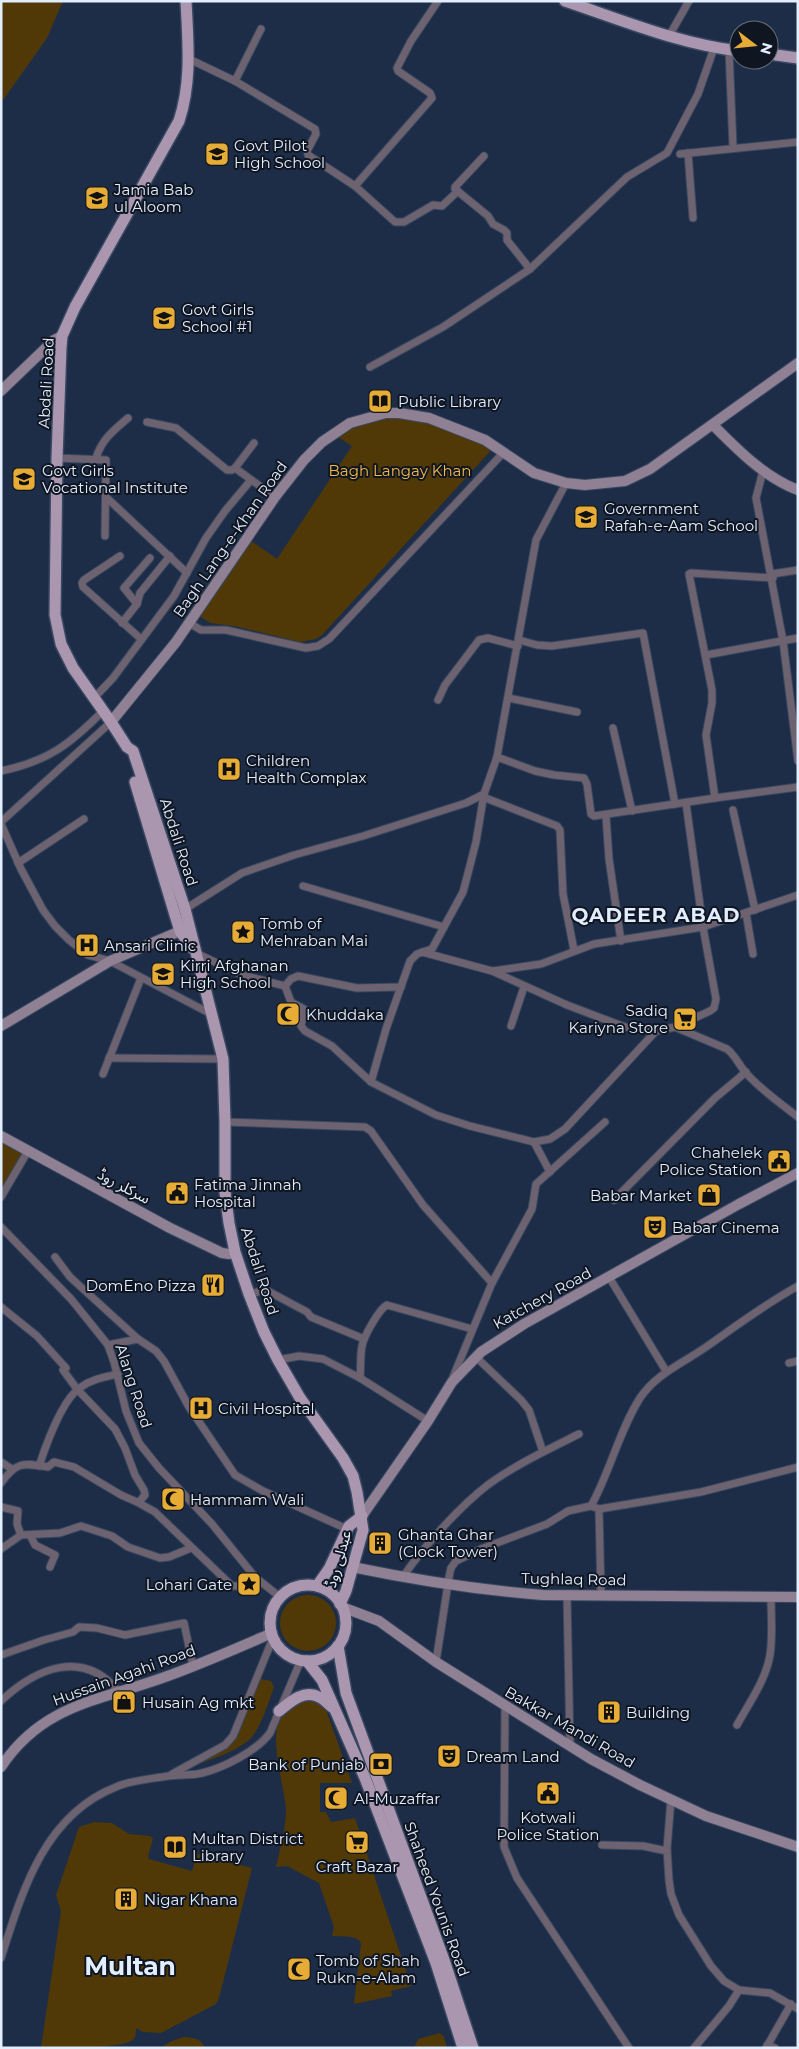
<svg xmlns="http://www.w3.org/2000/svg" width="799" height="2049" font-family="Montserrat,'Noto Sans Arabic',sans-serif">
<style>
.green{fill:#503907}
.lines{fill:none;stroke-linecap:round;stroke-linejoin:round}
.street-casing{stroke:#394861;stroke-width:9}
.secondary-casing{stroke:#394861;stroke-width:12}
.primary-casing{stroke:#394861;stroke-width:14}
.street{stroke:#6d626f;stroke-width:7}
.secondary{stroke:#908093;stroke-width:10}
.primary{stroke:#ab96b0;stroke-width:11}
.labels{text-anchor:middle;dominant-baseline:central;stroke-width:4;stroke-linejoin:round;paint-order:stroke}
.poi-label{font-size:15px;fill:#e2edfe;stroke:#0f1621;text-anchor:start}
.street-label{font-size:15px;fill:#e2edfe;stroke:#0f1621}
.park-label{font-size:15px;fill:#f3b94a;stroke:#0f1621}
.district-label{font-size:20px;font-weight:bold;letter-spacing:1px;fill:#e2edfe;stroke:#0f1621}
.town-label{font-size:25px;font-weight:bold;fill:#e2edfe;stroke:#0f1621}
</style>
<rect width="100%" height="100%" fill="#1e2d47"/>
<g class="green">
<polygon points="1,1 63,1 47,38 1,103"/>
<polygon points="399,413 495,446 322,635 316,639 300,642 234,626 210,623 195,613 247,538 277,559 352,446 333,434 350,423"/>
<polygon points="1,1135 28,1151 1,1197"/>
<circle cx="308" cy="1623" r="28"/>
<path d="M261,1679L271,1681L274,1687C269,1701 260,1730 249,1740C234,1753 208,1760 189,1768L232,1740Z"/>
<path d="M305,1700H315L324,1704L352,1783H320V1812H326L331,1822L355,1818L411,1986L391,1991L392,1996L354,2004L361,1944L359,1940C352,1935 340,1937 332,1936L334,1927L319,1883L287,1866L276,1867C280,1849 286,1828 286,1809C284,1782 264,1728 287,1708C292,1704 299,1702 305,1700Z"/>
<path d="M94,1822L112,1823L129,1834L150,1836L153,1839L148,1856L149,1859L192,1871L197,1854L252,1868L219,1998L216,2004L161,2033L143,2032L136,2028C136,2031 136,2037 134,2039C126,2049 56,2048 41,2048L61,1911L56,1895L79,1827Z"/>
<polygon points="440,2033 444,2037 447,2048 414,2048 418,2039"/>
<path d="M184,2037C194,2038 201,2038 205,2048H160L172,2041Z"/>
</g>
<g class="lines">
<g class="street-casing">
<g id="street">
<polyline points="669,36 689,1"/>
<polyline points="729,50 733,147"/>
<polyline points="189,59 235,81 315,129 316,134 307,151 308,155 355,186 395,222 404,222 433,205 442,206 458,191"/>
<polyline points="235,81 261,29"/>
<polyline points="688,153 693,218"/>
<polyline points="680,154 798,142"/>
<polyline points="484,156 455,187 455,189 488,216 493,224 504,230 507,233 507,240 530,269"/>
<polyline points="355,186 432,98 430,93 398,71 397,68 411,41 438,1"/>
<polyline points="370,367 443,327 530,269 627,177 667,153 698,94 714,48"/>
<polyline points="147,422 176,428 227,470 232,470 235,468 254,443"/>
<polyline points="57,458 106,460 105,536"/>
<path d="M96,458C102,439 113,431 128,418"/>
<polyline points="235,468 275,497"/>
<polyline points="763,471 756,498 783,641 798,761"/>
<polyline points="107,498 187,573"/>
<polyline points="120,556 84,580 82,583 83,587 141,639"/>
<polyline points="772,574 798,570"/>
<polyline points="137,604 124,588 150,558"/>
<polyline points="122,623 137,604 140,593 170,556"/>
<polyline points="189,623 201,630 226,630 306,648 318,646 329,639 504,452"/>
<polyline points="519,640 537,645 552,646 643,633 675,804"/>
<polyline points="706,655 798,638"/>
<polyline points="94,698 113,678 174,596 206,538 225,511 251,480"/>
<polyline points="508,698 577,712"/>
<polyline points="438,700 445,685 479,640 488,638 518,646"/>
<polyline points="613,728 632,811"/>
<polyline points="497,757 535,771 554,775 584,778 587,784 591,814 594,816 715,798 798,787"/>
<path d="M1,771C49,761 70,744 103,711"/>
<polyline points="483,797 557,826 560,830 563,894 574,950"/>
<polyline points="715,798 706,735 712,703 712,690 689,574 691,573 773,578"/>
<polyline points="733,810 755,910"/>
<polyline points="606,816 609,859 621,941"/>
<polyline points="1,822 111,722"/>
<polyline points="1,824 21,869 43,910 55,926 69,940 88,955 110,961 211,1014"/>
<polyline points="18,863 84,819"/>
<polyline points="303,886 444,927"/>
<polyline points="182,911 242,873 294,855 363,836 466,803 484,794 497,757 536,540 566,483"/>
<polyline points="746,913 753,954"/>
<path d="M422,952L492,971L567,1005L625,1027L656,1031L675,1027L727,1049C735,1055 739,1065 746,1073C761,1090 780,1103 798,1117"/>
<polyline points="196,953 242,975 285,986"/>
<polyline points="493,971 541,964 594,944 703,927 798,895"/>
<polyline points="285,986 291,1002 304,1009 301,1026 305,1031 332,1046 371,1082 436,1115 470,1126 534,1142 550,1139 565,1129 656,1031"/>
<polyline points="285,986 291,979 298,976 357,988 401,987"/>
<polyline points="511,1026 524,987"/>
<polyline points="675,1027 710,1011 714,1008 716,999 703,927 686,803"/>
<polyline points="109,1058 223,1059"/>
<polyline points="103,1074 141,978"/>
<polyline points="371,1082 386,1029 410,961 417,954 432,949 463,892 466,881 476,842 484,794"/>
<polyline points="225,1122 365,1127 371,1131 423,1205 492,1283"/>
<polyline points="534,1142 550,1172"/>
<polyline points="1,1197 28,1151"/>
<polyline points="614,1200 715,1098 746,1072"/>
<polyline points="1,1227 71,1299 108,1345 114,1362 126,1411 139,1443 159,1468 212,1524 255,1577 280,1597"/>
<polyline points="55,1257 70,1277 138,1339"/>
<polyline points="609,1277 666,1371"/>
<polyline points="249,1294 266,1290 307,1312 311,1317 364,1339"/>
<polyline points="1,1307 37,1336 66,1368 63,1370 77,1389 115,1429 125,1448 135,1475 144,1490 145,1495 139,1502"/>
<polyline points="108,1345 138,1339 156,1351 164,1361 189,1407 235,1475 263,1491 347,1529"/>
<polyline points="476,1357 521,1400 529,1410 543,1452"/>
<polyline points="278,1360 299,1356 323,1359 360,1378 428,1421"/>
<polyline points="789,1363 798,1361"/>
<polyline points="453,1377 492,1283 532,1209 536,1184 605,1122"/>
<path d="M360,1378C361,1368 360,1356 362,1346C364,1336 379,1309 387,1305L472,1329"/>
<polyline points="1,1462 12,1469"/>
<path d="M39,1466C46,1445 63,1398 81,1387C92,1379 105,1377 118,1374"/>
<path d="M1,1483C17,1461 23,1463 48,1467L54,1462L74,1467L121,1495L137,1502L155,1512L232,1586H243L255,1577"/>
<path d="M591,1506C610,1472 619,1431 640,1398C656,1374 683,1363 706,1347C736,1326 765,1304 798,1286"/>
<polyline points="1,1507 18,1511 17,1524 21,1535"/>
<polyline points="599,1509 601,1595"/>
<polyline points="30,1535 35,1545 55,1555 50,1567"/>
<polyline points="1,1549 21,1535 60,1533 81,1526 112,1536 128,1547 160,1558 169,1557 191,1548"/>
<path d="M403,1577C423,1547 460,1506 489,1484C517,1464 549,1449 579,1434"/>
<polyline points="567,1595 570,1746"/>
<polyline points="1,1655 44,1640 73,1632 79,1627 97,1628 125,1635 184,1623 193,1666"/>
<polyline points="436,1662 449,1577 451,1568 456,1561 481,1549 547,1524 568,1511 591,1506 599,1509 701,1492 798,1467"/>
<path d="M1,1701C36,1668 83,1648 119,1692"/>
<polyline points="505,1707 504,1847 517,1878 629,2048"/>
<path d="M737,1725C749,1703 766,1680 770,1655C773,1636 771,1616 771,1597"/>
<polyline points="172,1774 225,1745 233,1736 273,1638"/>
<polyline points="671,1799 667,1849 669,1880 671,1894 679,1915 711,1966 724,1981 739,1990 770,1993 798,2009"/>
<polyline points="602,1845 643,1846 667,1851"/>
<path d="M1,1958C22,1892 44,1815 116,1787C131,1780 151,1779 168,1776C179,1774 191,1776 202,1773C223,1768 257,1751 270,1733L301,1660"/>
<polyline points="767,2045 775,2048"/>
<polyline points="694,2048 729,2006 739,1990"/>
<polyline points="766,2048 791,2004"/>
</g>
</g>
<g class="secondary-casing">
<g id="secondary">
<polyline points="1,391 54,340 62,336"/>
<path d="M713,425C738,450 764,477 798,490"/>
<polyline points="111,722 176,642 275,497 304,460 322,442 350,423 386,413 399,413 429,418 485,440 534,473 566,483 585,485 625,481 650,469 798,363"/>
<polyline points="1,1026 110,961 187,928"/>
<polyline points="1,1136 170,1228 222,1253 229,1254 235,1252"/>
<polyline points="362,1516 428,1421 452,1382 481,1352 524,1324 739,1204 798,1173"/>
<path d="M352,1567C415,1580 479,1590 543,1595L798,1597"/>
<polyline points="342,1607 379,1621 436,1662 591,1759 640,1785 706,1816 798,1847"/>
<path d="M1,1767C42,1705 98,1701 162,1678C199,1665 235,1649 272,1633"/>
</g>
</g>
<g class="primary-casing">
<g id="primary">
<path d="M186,1C188,42 192,82 179,121L75,307L62,336L61,347L57,458L55,615L61,644L73,668L111,722L127,747L133,751L185,909L223,1059L225,1122V1192L229,1223L235,1252L249,1294L264,1332L278,1360L300,1398L343,1458L353,1476L357,1492L363,1530L346,1591L340,1604"/>
<path d="M565,1C622,20 679,44 739,51"/>
<polyline points="769,54 798,58"/>
<polyline points="135,782 175,915 180,931 192,948"/>
<circle cx="308" cy="1623" r="38"/>
<polyline points="317,1586 329,1569 349,1526 362,1516"/>
<polyline points="338,1646 346,1693 444,1960 473,2048"/>
<polyline points="307,1661 322,1680 365,1778 436,1963 463,2048"/>
<path d="M279,1711C290,1702 304,1689 319,1697C324,1699 328,1704 332,1707"/>
</g>
</g>
<use href="#street" class="street"/>
<use href="#secondary" class="secondary"/>
<use href="#primary" class="primary"/>
</g>
<defs>
<g id="school-square" transform="scale(1.25)"><rect x="-9" y="-9" width="18" height="18" rx="4" fill="#e7ac36" stroke="#0f1621"/><path d="M0-5L7-2L0 1L-7-2ZM-4 1L0 2.5L4 1V4Q0 6-4 4Z" fill="#111"/></g>
<g id="library-square" transform="scale(1.25)"><rect x="-9" y="-9" width="18" height="18" rx="4" fill="#e7ac36" stroke="#0f1621"/><path d="M-6-4Q-3-5.5-.7-3.5V5Q-3 3-6 4ZM6-4Q3-5.5 .7-3.5V5Q3 3 6 4Z" fill="#111"/></g>
<g id="university-square" transform="scale(1.25)"><rect x="-9" y="-9" width="18" height="18" rx="4" fill="#e7ac36" stroke="#0f1621"/><path d="M0-5L7-2L0 1L-7-2ZM-4 1L0 2.5L4 1V4Q0 6-4 4Z" fill="#111"/></g>
<g id="hospital-square" transform="scale(1.25)"><rect x="-9" y="-9" width="18" height="18" rx="4" fill="#e7ac36" stroke="#0f1621"/><path d="M-5-5h3v3.5h4V-5h3V5h-3V1.5h-4V5h-3Z" fill="#111"/></g>
<g id="sight-square" transform="scale(1.25)"><rect x="-9" y="-9" width="18" height="18" rx="4" fill="#e7ac36" stroke="#0f1621"/><path d="M0-6L1.8-2.2L6-1.7L2.9 1.2L3.7 5.4L0 3.3L-3.7 5.4L-2.9 1.2L-6-1.7L-1.8-2.2Z" fill="#111"/></g>
<g id="mosque-square" transform="scale(1.25)"><rect x="-9" y="-9" width="18" height="18" rx="4" fill="#e7ac36" stroke="#0f1621"/><path d="M3.5-4.9A6 6 0 1 0 3.5 4.9A5 5 0 1 1 3.5-4.9Z" fill="#111"/></g>
<g id="supermarket-square" transform="scale(1.25)"><rect x="-9" y="-9" width="18" height="18" rx="4" fill="#e7ac36" stroke="#0f1621"/><path d="M-6-5.5h2.5l.6 2H6L4.5 2H-2.5L-4.4-4H-6ZM-1.5 3.2a1.3 1.3 0 1 0 .1 0ZM3 3.2a1.3 1.3 0 1 0 .1 0Z" fill="#111"/></g>
<g id="civic-square" transform="scale(1.25)"><rect x="-9" y="-9" width="18" height="18" rx="4" fill="#e7ac36" stroke="#0f1621"/><path d="M-.6-6.5H3V-4.5H.6V-3L4-1V1h2V6H-6V1h2V-1L-.6-3ZM-1.2 2.5V6h2.4V2.5Z" fill="#111"/></g>
<g id="shop-square" transform="scale(1.25)"><rect x="-9" y="-9" width="18" height="18" rx="4" fill="#e7ac36" stroke="#0f1621"/><path d="M-5-2.5h2.3a2.7 3.5 0 0 1 5.4 0H5L5.5 6h-11ZM-1.5-2.5h3a1.5 2.3 0 0 0-3 0Z" fill="#111"/></g>
<g id="theatre-square" transform="scale(1.25)"><rect x="-9" y="-9" width="18" height="18" rx="4" fill="#e7ac36" stroke="#0f1621"/><path d="M-5-5.5Q0-4 5-5.5V0Q5 5 0 6Q-5 5-5 0ZM-3.3-2.5H-1v1.5H-3.3ZM1-2.5H3.3v1.5H1ZM-2.8 1Q0 5.5 2.8 1Z" fill="#111"/></g>
<g id="restaurant-square" transform="scale(1.25)"><rect x="-9" y="-9" width="18" height="18" rx="4" fill="#e7ac36" stroke="#0f1621"/><path d="M-5-6h1v4h1v-4h1v4h1v-4h1v5L-1.5 .5V6h-2V.5L-5-1ZM5-6V6H3V1.5H1.5Q1.5-4 5-6Z" fill="#111"/></g>
<g id="building-square" transform="scale(1.25)"><rect x="-9" y="-9" width="18" height="18" rx="4" fill="#e7ac36" stroke="#0f1621"/><path d="M-4-6H4V6H1V3H-1V6H-4ZM-2.5-4.3h1.7v1.8h-1.7ZM.8-4.3h1.7v1.8H.8ZM-2.5-1h1.7V.8h-1.7ZM.8-1h1.7V.8H.8Z" fill="#111"/></g>
<g id="bank-square" transform="scale(1.25)"><rect x="-9" y="-9" width="18" height="18" rx="4" fill="#e7ac36" stroke="#0f1621"/><path d="M-6-4H6V4H-6ZM0-2.3a2.3 2.3 0 1 0 0 4.6a2.3 2.3 0 1 0 0-4.6Z" fill="#111"/></g>
</defs>
<g fill-rule="evenodd">
<use href="#school-square" x="217" y="154"/>
<use href="#school-square" x="97" y="198"/>
<use href="#school-square" x="164" y="318"/>
<use href="#library-square" x="380" y="401"/>
<use href="#university-square" x="24" y="479"/>
<use href="#university-square" x="586" y="517"/>
<use href="#hospital-square" x="229" y="769"/>
<use href="#sight-square" x="243" y="932"/>
<use href="#hospital-square" x="87" y="945"/>
<use href="#school-square" x="163" y="974"/>
<use href="#mosque-square" x="288" y="1014"/>
<use href="#supermarket-square" x="685" y="1019"/>
<use href="#civic-square" x="779" y="1161"/>
<use href="#civic-square" x="177" y="1193"/>
<use href="#shop-square" x="709" y="1195"/>
<use href="#theatre-square" x="655" y="1227"/>
<use href="#restaurant-square" x="213" y="1285"/>
<use href="#hospital-square" x="201" y="1408"/>
<use href="#mosque-square" x="173" y="1499"/>
<use href="#building-square" x="380" y="1543"/>
<use href="#sight-square" x="249" y="1584"/>
<use href="#shop-square" x="124" y="1702"/>
<use href="#building-square" x="609" y="1712"/>
<use href="#theatre-square" x="449" y="1756"/>
<use href="#bank-square" x="381" y="1764"/>
<use href="#civic-square" x="548" y="1793"/>
<use href="#mosque-square" x="336" y="1798"/>
<use href="#supermarket-square" x="357" y="1842"/>
<use href="#library-square" x="175" y="1847"/>
<use href="#building-square" x="126" y="1899"/>
<use href="#mosque-square" x="299" y="1969"/>
</g>
<g class="labels">
<g class="poi-label">
<text x="234" y="145">Govt Pilot<tspan x="234" dy="17">High School</tspan></text>
<text x="114" y="189">Jamia Bab<tspan x="114" dy="17">ul Aloom</tspan></text>
<text x="182" y="309">Govt Girls<tspan x="182" dy="17">School #1</tspan></text>
<text x="398" y="401">Public Library</text>
<text x="42" y="470">Govt Girls<tspan x="42" dy="17">Vocational Institute</tspan></text>
<text x="604" y="508">Government<tspan x="604" dy="17">Rafah-e-Aam School</tspan></text>
<text x="246" y="760">Children<tspan x="246" dy="17">Health Complax</tspan></text>
<text x="260" y="923">Tomb of<tspan x="260" dy="17">Mehraban Mai</tspan></text>
<text x="104" y="945">Ansari Clinic</text>
<text x="180" y="965">Kirri Afghanan<tspan x="180" dy="17">High School</tspan></text>
<text x="668" y="1010" text-anchor="end">Sadiq<tspan x="668" dy="17">Kariyna Store</tspan></text>
<text x="306" y="1014">Khuddaka</text>
<text x="762" y="1152" text-anchor="end">Chahelek<tspan x="762" dy="17">Police Station</tspan></text>
<text x="194" y="1184">Fatima Jinnah<tspan x="194" dy="17">Hospital</tspan></text>
<text x="692" y="1195" text-anchor="end">Babar Market</text>
<text x="672" y="1227">Babar Cinema</text>
<text x="196" y="1285" text-anchor="end">DomEno Pizza</text>
<text x="218" y="1408">Civil Hospital</text>
<text x="190" y="1499">Hammam Wali</text>
<text x="398" y="1534">Ghanta Ghar<tspan x="398" dy="17">(Clock Tower)</tspan></text>
<text x="232" y="1584" text-anchor="end">Lohari Gate</text>
<text x="142" y="1702">Husain Ag mkt</text>
<text x="626" y="1712">Building</text>
<text x="466" y="1756">Dream Land</text>
<text x="364" y="1764" text-anchor="end">Bank of Punjab</text>
<text x="354" y="1798">Al-Muzaffar</text>
<text x="548" y="1817" text-anchor="middle">Kotwali<tspan x="548" dy="17">Police Station</tspan></text>
<text x="192" y="1838">Multan District<tspan x="192" dy="17">Library</tspan></text>
<text x="357" y="1866" text-anchor="middle">Craft Bazar</text>
<text x="144" y="1899">Nigar Khana</text>
<text x="316" y="1960">Tomb of Shah<tspan x="316" dy="17">Rukn-e-Alam</tspan></text>
</g>
<g class="street-label">
<text transform="translate(46 383) rotate(-87)">Abdali Road</text>
<text transform="translate(230 539) rotate(-55)">Bagh Lang-e-Khan Road</text>
<text transform="translate(179 842) rotate(72)">Abdali Road</text>
<text transform="translate(124 1186) rotate(28)">سرکلر روڈ</text>
<text transform="translate(260 1271) rotate(72)">Abdali Road</text>
<text transform="translate(542 1298) rotate(-29)">Katchery Road</text>
<text transform="translate(134 1386) rotate(72)">Alang Road</text>
<text transform="translate(338 1559) rotate(-74)">عبدلی روڈ</text>
<text transform="translate(574 1579) rotate(1)">Tughlaq Road</text>
<text transform="translate(124 1675) rotate(-20)">Hussain Agahi Road</text>
<text transform="translate(570 1727) rotate(30)">Bakkar Mandi Road</text>
<text transform="translate(437 1899) rotate(70)">Shaheed Younis Road</text>
</g>
<g class="park-label">
<text x="400" y="470">Bagh Langay Khan</text>
</g>
<g class="district-label">
<text x="656" y="915">QADEER ABAD</text>
</g>
<g class="town-label">
<text x="130" y="1966">Multan</text>
</g>
</g>
<rect width="799" height="2049" fill="none" stroke="#e2edfe" stroke-width="5"/>
<g transform="translate(754 45) rotate(106)"><circle r="24" fill="#0f1621" stroke="#636c79"/>
<path d="M0-4L9 19L0 12L-9 19Z" fill="#e7ac36"/>
<text y="-8" font-size="14" font-weight="bold" text-anchor="middle" fill="#e2edfe">N</text>
</g>
</svg>
